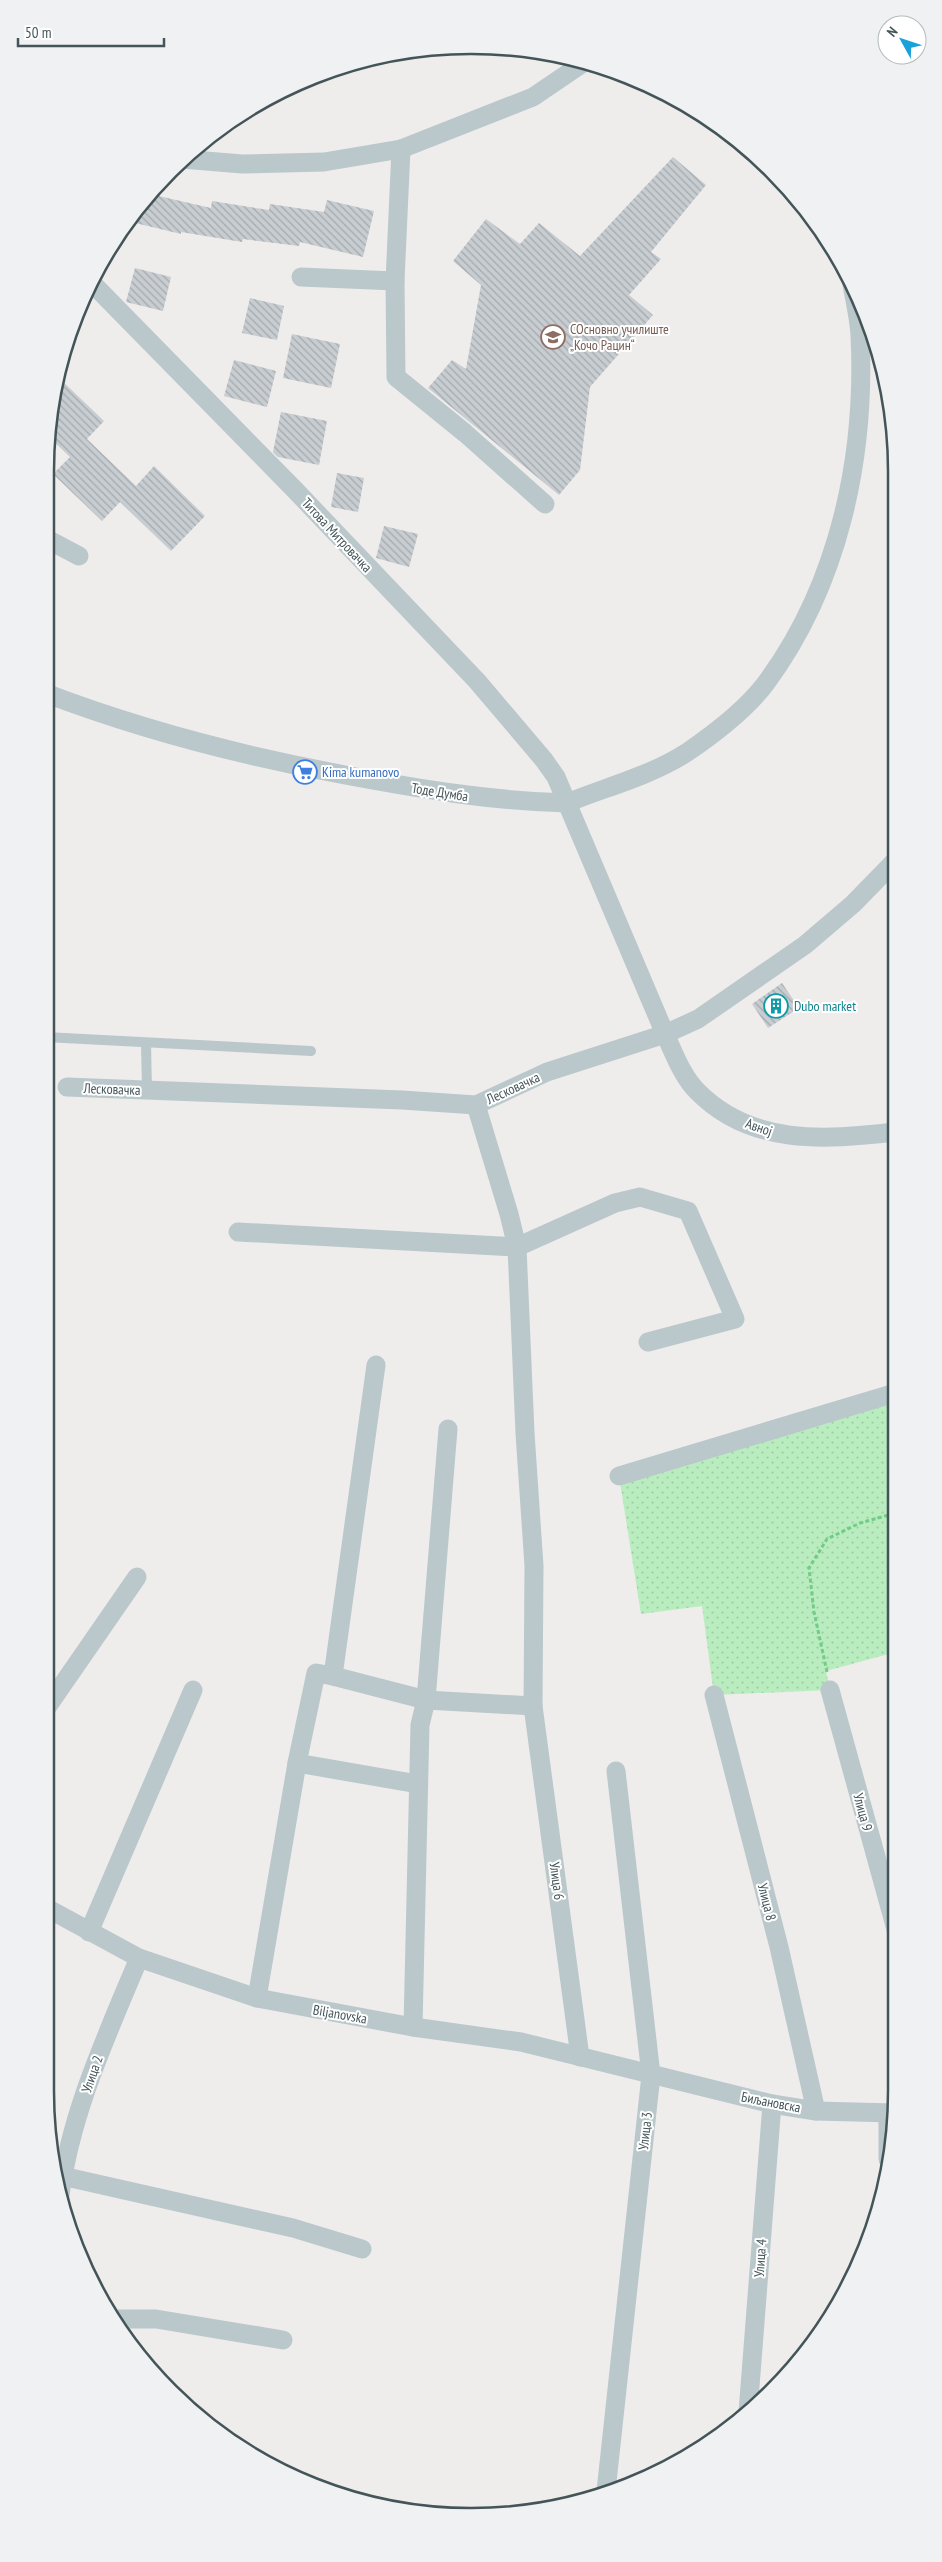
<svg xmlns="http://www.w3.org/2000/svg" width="942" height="2562" font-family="'PT Sans Narrow',sans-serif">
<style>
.grass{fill:url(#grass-dots)}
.building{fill:url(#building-back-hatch)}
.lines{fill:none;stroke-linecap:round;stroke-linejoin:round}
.path{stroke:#72cb87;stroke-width:3;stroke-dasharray:4 2.5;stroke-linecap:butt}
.lane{stroke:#bac8cb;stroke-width:10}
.street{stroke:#bac8cb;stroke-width:19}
.labels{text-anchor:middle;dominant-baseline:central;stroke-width:4;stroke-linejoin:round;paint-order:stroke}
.education-label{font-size:14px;fill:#785e54;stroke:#fff;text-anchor:start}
.street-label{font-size:14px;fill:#445559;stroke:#fff}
.shop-label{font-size:14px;fill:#366cbe;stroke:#fff;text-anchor:start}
.culture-label{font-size:14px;fill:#0d838f;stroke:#fff;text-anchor:start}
.rim{fill:none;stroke:#445559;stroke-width:2.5}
</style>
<defs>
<pattern id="grass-dots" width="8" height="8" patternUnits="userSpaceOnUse" patternTransform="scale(1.25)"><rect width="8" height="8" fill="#b9edbf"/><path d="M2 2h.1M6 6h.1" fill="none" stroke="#a0cda6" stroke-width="1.8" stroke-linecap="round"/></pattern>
<pattern id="building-back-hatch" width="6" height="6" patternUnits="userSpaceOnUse" patternTransform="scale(1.25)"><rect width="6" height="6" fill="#c8cdd1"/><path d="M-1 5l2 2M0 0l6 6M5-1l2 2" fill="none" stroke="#a4a9ad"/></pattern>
</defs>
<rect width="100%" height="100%" fill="#efecec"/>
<polygon class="grass" points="884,1396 896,1438 896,1652 826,1671 830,1690 714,1695 702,1606 641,1614 619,1476"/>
<g class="building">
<polygon points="673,157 706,185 651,252 661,259 629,295 653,315 590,387 580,470 559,495 428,388 452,360 466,369 481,285 453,261 486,219 520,244 539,223 580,256"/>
<polygon points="150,194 211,208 212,201 269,210 270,204 324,212 327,200 374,211 363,257 300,242 299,246 243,239 242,242 181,232 181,234 127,221"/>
<polygon points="135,268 171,277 163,311 126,302"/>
<polygon points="250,298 284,306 277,340 242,333"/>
<polygon points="292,334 340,344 331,388 283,378"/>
<polygon points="234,360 276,371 267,407 224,396"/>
<polygon points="57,376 104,421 87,439 136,486 154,466 205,516 171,551 120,502 102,521 53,474 70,457 49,437"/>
<polygon points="281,412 327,421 319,465 278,457 273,452"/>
<polygon points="337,473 364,478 358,512 331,507"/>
<polygon points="384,526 418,534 409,567 376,558"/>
<polygon points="782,983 799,1008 768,1028 752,1004"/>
</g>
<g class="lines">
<polyline class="path" points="827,1672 814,1612 809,1568 827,1539 860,1523 896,1513"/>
<g class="lane">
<polyline points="45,1037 311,1051"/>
<polyline points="146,1043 147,1090"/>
</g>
<g class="street">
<polyline points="401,149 395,281 396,377 465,433 545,504"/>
<polyline points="182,159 242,164 324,162 401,149 533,97 586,61"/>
<polyline points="301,277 395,281"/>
<path d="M90,281L295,490L477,681L544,760L556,777L567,803C606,787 650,776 686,753C714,734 745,711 766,683C839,584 866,457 860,335C859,317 854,297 851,279"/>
<polyline points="45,538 79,556"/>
<path d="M45,693C142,730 243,756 345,775C420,789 491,801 567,803L665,1034C674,1053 682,1076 697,1091C751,1146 824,1140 895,1132"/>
<polyline points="67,1087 402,1100 476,1105 547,1072 665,1034 698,1019 805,945 853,904 894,862"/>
<polyline points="476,1105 509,1214 517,1247 525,1433 534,1566 533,1706 580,2057"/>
<polyline points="238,1232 517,1247 615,1203 640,1197 688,1211 735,1319 648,1342"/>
<polyline points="376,1365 333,1676 426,1700 533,1706"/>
<polyline points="619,1476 895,1393"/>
<polyline points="830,1690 897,1933"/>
<polyline points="714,1695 779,1947 816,2111"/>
<polyline points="45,1710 137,1577"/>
<polyline points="297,1763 418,1784"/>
<polyline points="45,1907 139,1958 257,1998 413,2027 521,2042 772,2104 816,2111 894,2113"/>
<polyline points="89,1932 193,1690"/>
<polyline points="257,1998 297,1763 316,1673 333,1676"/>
<polyline points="413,2027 420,1725 426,1700 448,1429"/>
<polyline points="888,2159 888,2113"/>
<polyline points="62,2176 293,2228 362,2249"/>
<path d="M60,2195C71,2112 107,2035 139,1958"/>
<polyline points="118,2319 156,2319 283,2340"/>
<polyline points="748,2412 772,2104"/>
<polyline points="606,2491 651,2075 616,1771"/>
</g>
</g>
<defs>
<g id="school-ring" transform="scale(1.25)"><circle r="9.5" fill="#fff" stroke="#8d6e63" stroke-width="1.5"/><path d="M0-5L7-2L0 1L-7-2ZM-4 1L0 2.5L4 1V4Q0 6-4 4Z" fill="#8d6e63"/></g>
<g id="supermarket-ring" transform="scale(1.25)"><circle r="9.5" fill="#fff" stroke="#3f7fe0" stroke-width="1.5"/><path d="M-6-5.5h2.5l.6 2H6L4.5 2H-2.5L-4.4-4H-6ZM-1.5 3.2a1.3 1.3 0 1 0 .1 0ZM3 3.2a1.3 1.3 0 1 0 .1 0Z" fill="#3f7fe0"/></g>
<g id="building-ring" transform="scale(1.25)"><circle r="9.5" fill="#fff" stroke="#0f9aa8" stroke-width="1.5"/><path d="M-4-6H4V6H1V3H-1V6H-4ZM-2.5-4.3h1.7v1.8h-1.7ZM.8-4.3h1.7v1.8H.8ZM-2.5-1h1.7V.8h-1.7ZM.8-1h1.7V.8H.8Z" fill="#0f9aa8"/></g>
</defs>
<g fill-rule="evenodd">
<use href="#school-ring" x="553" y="337"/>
<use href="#supermarket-ring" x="305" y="772"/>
<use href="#building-ring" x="776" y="1006"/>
</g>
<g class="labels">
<g class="education-label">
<text x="570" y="329">СОсновно училиште<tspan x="570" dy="16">„Кочо Рацин“</tspan></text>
</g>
<g class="street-label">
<text transform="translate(337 535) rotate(47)">Титова Митровачка</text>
<text transform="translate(440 792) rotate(9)">Тоде Думба</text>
<text transform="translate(513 1088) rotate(-25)">Лесковачка</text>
<text transform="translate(112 1089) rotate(2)">Лесковачка</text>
<text transform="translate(759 1127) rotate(19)">Авној</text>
<text transform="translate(863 1812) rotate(75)">Улица 9</text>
<text transform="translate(557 1881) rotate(82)">Улица 6</text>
<text transform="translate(767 1902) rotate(76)">Улица 8</text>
<text transform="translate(340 2014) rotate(10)">Biljanovska</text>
<text transform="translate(92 2074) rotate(-71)">Улица 2</text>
<text transform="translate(771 2102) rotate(11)">Биљановска</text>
<text transform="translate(645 2131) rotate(-84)">Улица 3</text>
<text transform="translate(760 2258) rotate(-86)">Улица 4</text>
</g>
<g class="shop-label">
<text x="322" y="772">Kima kumanovo</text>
</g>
<g class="culture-label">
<text x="794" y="1006">Dubo market</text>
</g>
</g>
<path d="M0 0H942V2562H0ZM471 54H471A417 417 0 0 1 888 471V2091A417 417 0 0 1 471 2508H471A417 417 0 0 1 54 2091V471A417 417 0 0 1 471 54Z" fill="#f0f1f2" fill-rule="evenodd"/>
<path class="rim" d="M471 54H471A417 417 0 0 1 888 471V2091A417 417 0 0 1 471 2508H471A417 417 0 0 1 54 2091V471A417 417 0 0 1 471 54Z"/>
<g transform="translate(902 40) rotate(310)"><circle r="24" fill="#ffffff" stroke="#b4bbbd"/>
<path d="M0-4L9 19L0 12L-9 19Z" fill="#1aa1da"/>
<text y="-8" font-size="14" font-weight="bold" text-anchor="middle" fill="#445559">N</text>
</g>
<path d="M18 38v8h146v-8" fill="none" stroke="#445559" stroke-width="2.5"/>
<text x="25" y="38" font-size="15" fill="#445559" stroke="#ffffff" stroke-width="4" paint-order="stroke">50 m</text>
</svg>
